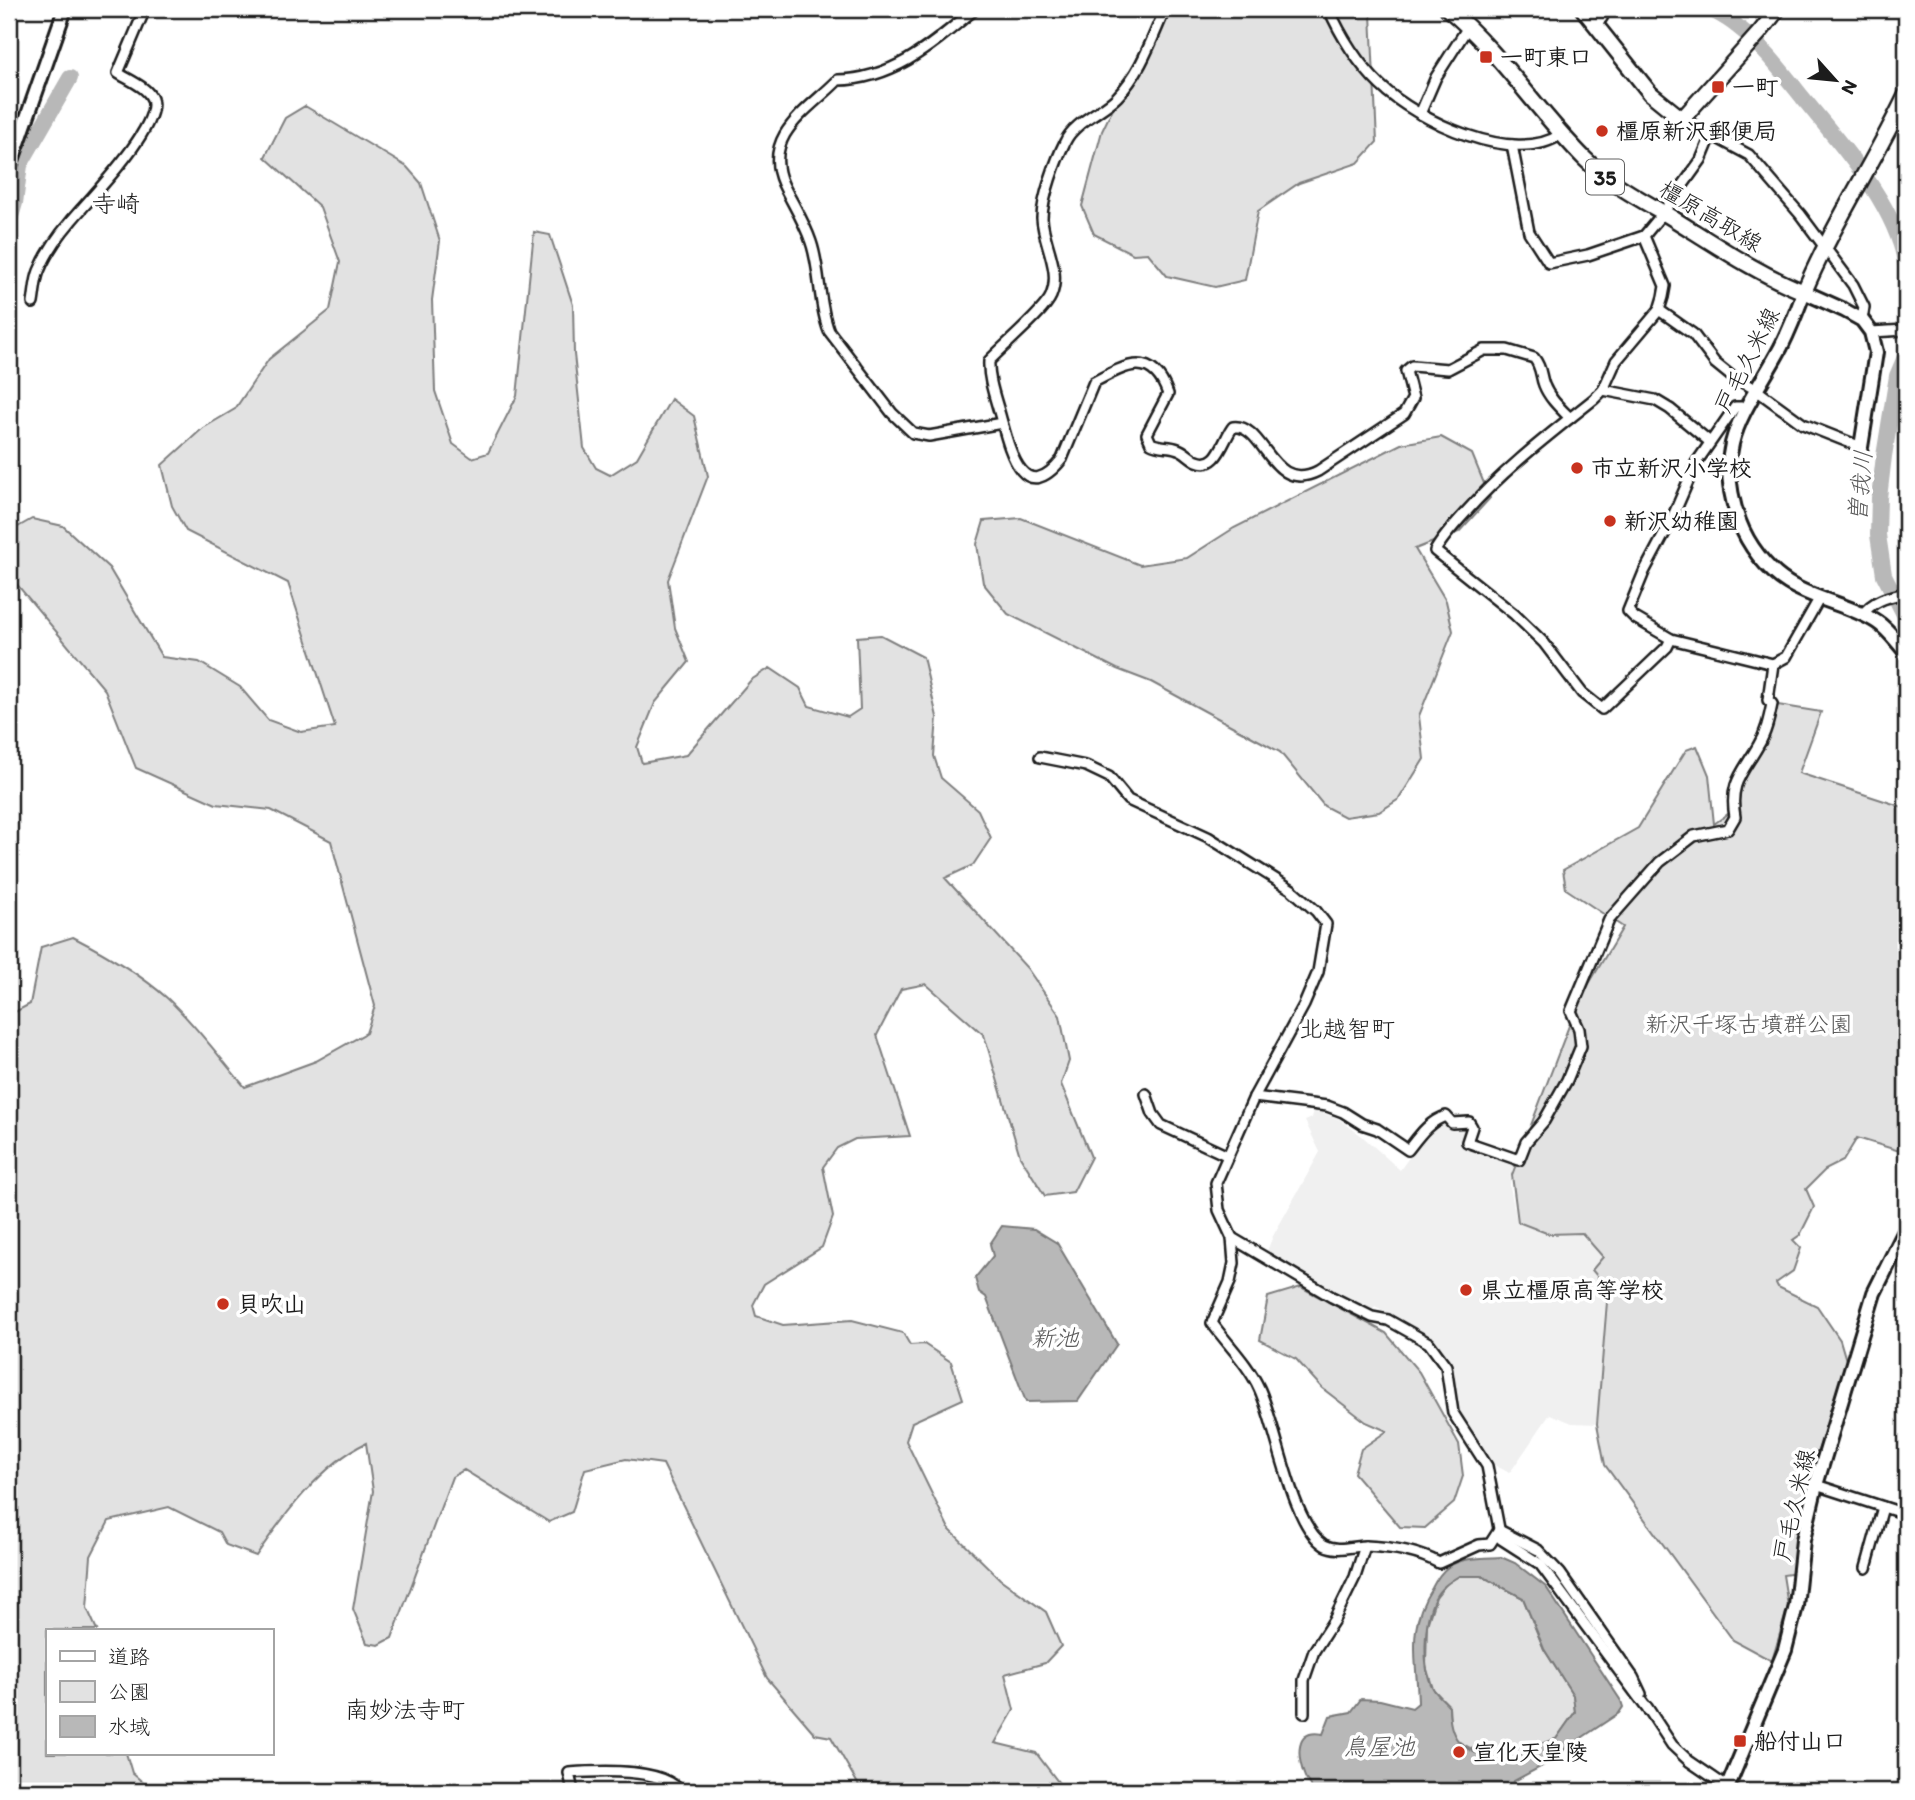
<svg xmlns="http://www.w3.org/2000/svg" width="1915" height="1800" font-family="Itim,'Klee One',sans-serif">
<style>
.built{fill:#f0f0f0}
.green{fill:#e2e2e2;stroke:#7f7f7f;stroke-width:2}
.water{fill:#b8b8b8;stroke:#7a7a7a;stroke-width:2;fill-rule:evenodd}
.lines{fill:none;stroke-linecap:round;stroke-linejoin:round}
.river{stroke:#b8b8b8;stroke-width:16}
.street-casing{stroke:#1c1c1c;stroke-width:14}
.secondary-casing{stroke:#1c1c1c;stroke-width:18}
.primary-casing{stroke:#1c1c1c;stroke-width:19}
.street{stroke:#fff;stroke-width:9}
.secondary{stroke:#fff;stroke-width:12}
.primary{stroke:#fff;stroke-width:14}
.poi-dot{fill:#c8321e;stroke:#fff;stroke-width:2.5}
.labels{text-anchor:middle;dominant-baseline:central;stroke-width:7;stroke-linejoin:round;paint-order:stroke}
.shield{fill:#fff;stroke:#606060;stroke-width:2}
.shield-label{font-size:21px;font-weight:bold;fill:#1c1c1c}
.poi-label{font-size:23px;font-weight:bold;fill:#1c1c1c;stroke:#fff;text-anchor:start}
.street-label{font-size:23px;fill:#1c1c1c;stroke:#fff}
.park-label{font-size:23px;fill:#575757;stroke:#fff}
.neighbourhood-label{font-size:24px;fill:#1c1c1c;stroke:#fff}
.water-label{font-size:24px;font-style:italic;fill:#5a5a5a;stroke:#fff}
</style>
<rect width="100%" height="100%" fill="#fff"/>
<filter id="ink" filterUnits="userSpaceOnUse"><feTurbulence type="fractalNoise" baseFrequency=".0143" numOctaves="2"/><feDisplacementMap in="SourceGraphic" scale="14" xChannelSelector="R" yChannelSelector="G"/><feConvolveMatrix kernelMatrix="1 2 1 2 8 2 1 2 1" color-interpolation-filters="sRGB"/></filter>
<g filter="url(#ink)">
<polygon class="built" points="1314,1110 1339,1119 1362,1136 1400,1170 1428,1131 1440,1123 1446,1123 1452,1129 1469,1126 1461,1144 1515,1162 1511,1174 1510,1186 1517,1223 1554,1236 1580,1234 1591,1245 1602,1258 1591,1270 1598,1278 1601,1290 1606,1291 1597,1424 1572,1423 1550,1414 1511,1471 1508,1472 1492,1464 1460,1415 1456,1402 1454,1374 1450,1362 1434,1340 1375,1306 1371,1313 1270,1257 1267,1251 1273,1236 1320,1152 1305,1121 1312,1118"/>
<g class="green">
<polygon points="1170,9 1369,9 1371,14 1377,142 1358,163 1299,183 1258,211 1245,280 1215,287 1167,276 1148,253 1133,254 1094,234 1082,206 1102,131 1155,20"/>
<path d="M305,106L407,167L421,183L440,241L432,300L435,391L453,444L472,458L488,453L517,396L534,232L550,235L573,305L574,354L584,448L596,468L610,475L637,458L671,399L694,416L708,476L668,580L675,628L689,662L655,703L637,747L642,763L686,755L751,680L770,668L800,688L809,706L848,717L860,709L857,637L881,635L923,657L937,717L934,756L941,778L978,810L991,838L973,865L945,878L1027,968L1060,1016L1069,1061L1061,1084L1091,1157L1073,1192L1045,1196L1020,1156L984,1035L926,984L901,989L877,1035L910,1136L855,1139L837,1148L823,1167L833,1217L822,1247L764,1284L753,1305L756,1316L783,1325L852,1320L903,1333L910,1345L924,1344L951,1362L963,1399L912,1422L906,1441L949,1529L1000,1579L1046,1612L1061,1646L1045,1663L1005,1674L1014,1710L995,1743L1036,1753L1065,1791H862L831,1737L815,1734L767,1678L663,1464L626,1459L585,1469L572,1512L549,1522L464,1470L452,1477L392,1638L379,1645L367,1643L353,1609L373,1491L366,1443C322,1464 283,1516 256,1556L226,1545L219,1532L169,1507L109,1521L91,1556L87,1608L97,1630H47V1753H126L132,1773L153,1791H9V1015L30,1004L41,947L73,937C106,954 139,973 167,998C196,1025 219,1057 245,1087L316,1061L366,1033L375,1006L331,841L271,810L216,804L136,768L105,690L9,575V532L32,519L63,526L109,568L162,657L199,662L240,687L268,720L301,732L335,727L288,583L186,531L172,506L162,465L203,428L235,409L269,359L330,310L340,262L320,207L265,157L285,118Z"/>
<polygon points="1441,437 1472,454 1490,498 1459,532 1415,549 1446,601 1453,631 1419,716 1424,759 1399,799 1379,812 1345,817 1324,806 1280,752 1151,682 1117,669 1008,614 983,583 977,544 984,521 1021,518 1140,565 1187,558 1234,528 1401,444"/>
<polygon points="1778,705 1821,712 1799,773 1906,808 1906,1153 1857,1138 1843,1161 1825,1170 1806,1189 1814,1207 1800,1235 1793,1240 1801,1248 1793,1271 1776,1283 1778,1287 1817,1306 1840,1340 1848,1367 1805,1487 1797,1573 1783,1575 1788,1606 1772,1661 1733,1640 1605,1465 1597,1424 1608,1289 1592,1270 1603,1257 1582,1233 1549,1234 1518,1222 1512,1175 1578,1002 1623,927 1566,889 1563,870 1638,828 1686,750 1697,746 1709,775 1714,824 1732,811 1737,788"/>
<polygon points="1301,1287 1386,1333 1419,1372 1459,1444 1463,1476 1454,1503 1425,1528 1400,1527 1354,1473 1361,1449 1387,1431 1366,1422 1322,1388 1296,1359 1260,1340 1268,1297"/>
<polygon points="1459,1576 1482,1576 1523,1598 1544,1649 1573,1695 1575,1712 1556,1739 1529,1748 1511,1761 1500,1764 1455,1740 1450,1727 1449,1706 1433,1689 1426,1666 1427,1625 1436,1597 1447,1583"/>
</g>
<g class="water">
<polygon points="1002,1226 1034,1229 1057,1243 1117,1344 1078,1401 1026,1402 986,1297 979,1292 975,1278 993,1256 990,1244"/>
<path d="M1501,1557L1515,1563L1546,1587L1621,1701L1623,1707L1619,1713L1565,1749L1550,1762L1514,1781L1510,1791H1313C1311,1786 1307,1782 1305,1777C1297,1757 1294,1728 1323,1734L1330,1716L1351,1712L1361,1699L1380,1700L1412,1708L1418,1703C1417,1659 1406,1628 1432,1588C1436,1580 1441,1572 1448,1567C1462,1557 1484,1558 1501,1557ZM1459,1576H1482L1523,1598L1544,1649L1573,1695L1575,1712L1556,1739L1529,1748L1511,1761L1500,1764C1467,1748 1449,1748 1449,1706C1445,1701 1438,1696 1434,1690C1421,1670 1424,1619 1435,1598C1440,1588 1449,1582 1459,1576Z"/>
</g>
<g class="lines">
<g class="river">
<path d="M1710,9C1719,14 1729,19 1737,26C1762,45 1783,73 1803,98C1841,145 1896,204 1906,266"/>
<polyline points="9,223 15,203 20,165 70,78"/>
<polyline points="1906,355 1897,376 1884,456 1879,498 1878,535 1884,575 1906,618"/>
</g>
<g class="street-casing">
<g id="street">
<path d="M975,9C934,43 895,79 838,80C810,109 761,135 783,184C792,203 804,221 811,242C821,271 818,303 829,331L892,413L913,433L929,436L1002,423"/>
<polyline points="1154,9 1163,14"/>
<path d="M1170,9L1163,14C1150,44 1140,73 1117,97C1102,112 1074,122 1065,142C1056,160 1042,198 1042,218C1043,243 1062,270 1051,296C1045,311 1003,346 989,361C988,379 995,397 1000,415C1009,447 1022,509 1062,459L1094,382C1126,365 1152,350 1168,394L1147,434L1151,443C1160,448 1169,445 1178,449C1185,451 1190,458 1197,461C1218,470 1223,439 1233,427C1265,423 1271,495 1318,471L1404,414L1413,398L1406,371L1412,366L1448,369L1484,350H1507L1534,358C1542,368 1540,375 1544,385C1549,398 1560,408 1570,418"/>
<path d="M1329,9C1340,35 1359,65 1380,85C1416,120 1515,167 1561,134"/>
<polyline points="1595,23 1602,18 1606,9"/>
<polyline points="1420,114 1436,77 1468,27"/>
<polyline points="1682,119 1749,155 1800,214 1853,285 1864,307 1862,320"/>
<polyline points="1512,145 1529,232 1549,263 1588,255 1644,236 1663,213 1701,160 1711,136"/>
<path d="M1644,236L1665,286L1663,297L1659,310L1616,361L1603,390L1594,399C1549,435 1504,469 1465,513C1454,525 1443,537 1435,551L1514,614L1544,643L1582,693L1602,709L1667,647L1671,639"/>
<path d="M33,303C35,292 35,281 39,271C46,254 59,235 71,221C88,200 162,126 152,99C147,87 129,80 118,73L145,9"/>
<polyline points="1659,310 1693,334 1715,363 1731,376 1755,389 1803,424 1861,447"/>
<polyline points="1871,332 1906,330"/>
<polyline points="1603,390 1655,400 1670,409 1710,442"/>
<polyline points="1745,407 1735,407 1696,463 1670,523 1644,572 1628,611 1635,618 1671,639 1773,664 1786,657 1819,599"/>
<path d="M1863,614C1874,599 1889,597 1906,593"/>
<path d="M1040,757L1086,766L1109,777L1128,800L1208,837L1291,889L1316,911L1326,924L1318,972L1304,1005L1254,1097L1216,1183L1219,1210L1232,1238L1234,1263L1230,1282L1212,1323C1228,1345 1248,1364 1259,1388C1277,1426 1291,1524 1324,1545C1337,1552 1353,1546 1366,1546C1391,1547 1417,1551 1439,1563L1479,1545L1490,1544L1499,1530"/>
<polyline points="1146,1094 1153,1114 1161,1125 1228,1156"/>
<path d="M1254,1097L1327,1106L1343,1112L1362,1124L1377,1129L1408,1150C1419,1136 1429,1121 1446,1116L1452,1123L1469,1122L1472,1127L1467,1142L1519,1160L1526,1142L1544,1121L1567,1080L1581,1046L1579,1029L1571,1011L1609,920L1660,862L1694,836L1728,829L1735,817C1729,783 1742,774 1758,746C1766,733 1769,719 1772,704L1768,700L1773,664"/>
<polyline points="1232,1238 1332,1297 1372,1317 1388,1320 1429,1343 1446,1366 1453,1413 1487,1466 1501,1539 1540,1564 1648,1710"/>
<polyline points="1816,1485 1905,1514"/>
<polyline points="1499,1530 1538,1550 1560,1573 1633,1677 1641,1694"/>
<polyline points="1866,1568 1883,1507"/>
<polyline points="1647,1707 1672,1745 1689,1761 1730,1789"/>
<polyline points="1304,1713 1304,1680 1314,1651 1334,1620 1355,1577 1365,1546"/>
<path d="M573,1791L569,1773C596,1771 662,1767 680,1791"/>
</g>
</g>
<g class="secondary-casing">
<g id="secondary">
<polyline points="9,169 65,9"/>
<path d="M1861,447L1876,352L1871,332L1862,320L1844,310L1804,292C1797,311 1790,329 1781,347C1747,411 1711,442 1739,521C1748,545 1766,569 1788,583C1817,601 1851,605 1877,622C1888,629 1897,642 1906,652"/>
<polyline points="1726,1791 1785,1650 1796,1606 1803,1540 1816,1485 1874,1293 1906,1229"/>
</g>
</g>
<g class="primary-casing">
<g id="primary">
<path d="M1448,9C1500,52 1537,111 1585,159C1609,183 1640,199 1669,216C1713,243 1756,273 1804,292C1833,224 1874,162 1906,95"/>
<polyline points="1583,9 1650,93 1682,119 1760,32 1778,9"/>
</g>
</g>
<use href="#street" class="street"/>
<use href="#secondary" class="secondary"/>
<use href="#primary" class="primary"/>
</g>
</g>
<g class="poi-dot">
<rect x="1479" y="50" width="14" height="14" rx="3.5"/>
<rect x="1711" y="80" width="14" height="14" rx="3.5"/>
<circle cx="1602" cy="131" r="7"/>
<circle cx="1577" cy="468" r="7"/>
<circle cx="1610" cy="521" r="7"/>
<circle cx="1466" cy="1290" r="7"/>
<circle cx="223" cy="1304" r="7"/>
<rect x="1733" y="1734" width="14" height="14" rx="3.5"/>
<circle cx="1459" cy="1752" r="7"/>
</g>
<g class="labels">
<rect class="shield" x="1586" y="159.5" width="38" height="35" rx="5"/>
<g class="shield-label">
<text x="1605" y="177">35</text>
</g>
<g class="poi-label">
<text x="1500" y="57">一町東口</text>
<text x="1732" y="87">一町</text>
<text x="1616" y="131">橿原新沢郵便局</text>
<text x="1591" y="468">市立新沢小学校</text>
<text x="1624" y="521">新沢幼稚園</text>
<text x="1480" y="1290">県立橿原高等学校</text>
<text x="237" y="1304">貝吹山</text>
<text x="1754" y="1741">船付山口</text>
<text x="1473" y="1752">宣化天皇陵</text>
</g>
<g class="street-label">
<text transform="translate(1711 216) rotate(31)">橿原高取線</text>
<text transform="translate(1747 360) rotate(-63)">戸毛久米線</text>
<text transform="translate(1794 1505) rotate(-77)">戸毛久米線</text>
</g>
<g class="park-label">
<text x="1749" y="1024">新沢千塚古墳群公園</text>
</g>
<g class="neighbourhood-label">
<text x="116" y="203">寺崎</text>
<text x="1347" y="1028">北越智町</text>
<text x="405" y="1709">南妙法寺町</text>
</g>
<g class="water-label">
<text transform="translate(1860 486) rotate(-85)">曽我川</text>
<text x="1055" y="1337">新池</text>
<text x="1379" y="1746">鳥屋池</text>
</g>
</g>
<rect width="1915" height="1800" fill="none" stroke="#fff" stroke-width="35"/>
<rect x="18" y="18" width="1880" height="1765" fill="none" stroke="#1c1c1c" stroke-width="2.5" filter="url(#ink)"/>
<rect x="46" y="1629" width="228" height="126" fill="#ffffff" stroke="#a4a4a4" stroke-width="2"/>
<rect x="60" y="1651" width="35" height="10" fill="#ffffff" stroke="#a4a4a4" stroke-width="2"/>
<text x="108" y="1664" font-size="21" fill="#1c1c1c">道路</text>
<rect x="60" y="1681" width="35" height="21" fill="#e2e2e2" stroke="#a4a4a4" stroke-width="2"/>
<text x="108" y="1699" font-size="21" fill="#1c1c1c">公園</text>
<rect x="60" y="1716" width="35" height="21" fill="#b8b8b8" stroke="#a4a4a4" stroke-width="2"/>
<text x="108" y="1734" font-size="21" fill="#1c1c1c">水域</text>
<g transform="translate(1835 80) rotate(117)" stroke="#ffffff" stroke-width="5" paint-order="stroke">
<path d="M0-5L12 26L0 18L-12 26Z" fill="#1c1c1c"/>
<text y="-10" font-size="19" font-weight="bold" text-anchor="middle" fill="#1c1c1c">N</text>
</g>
</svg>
